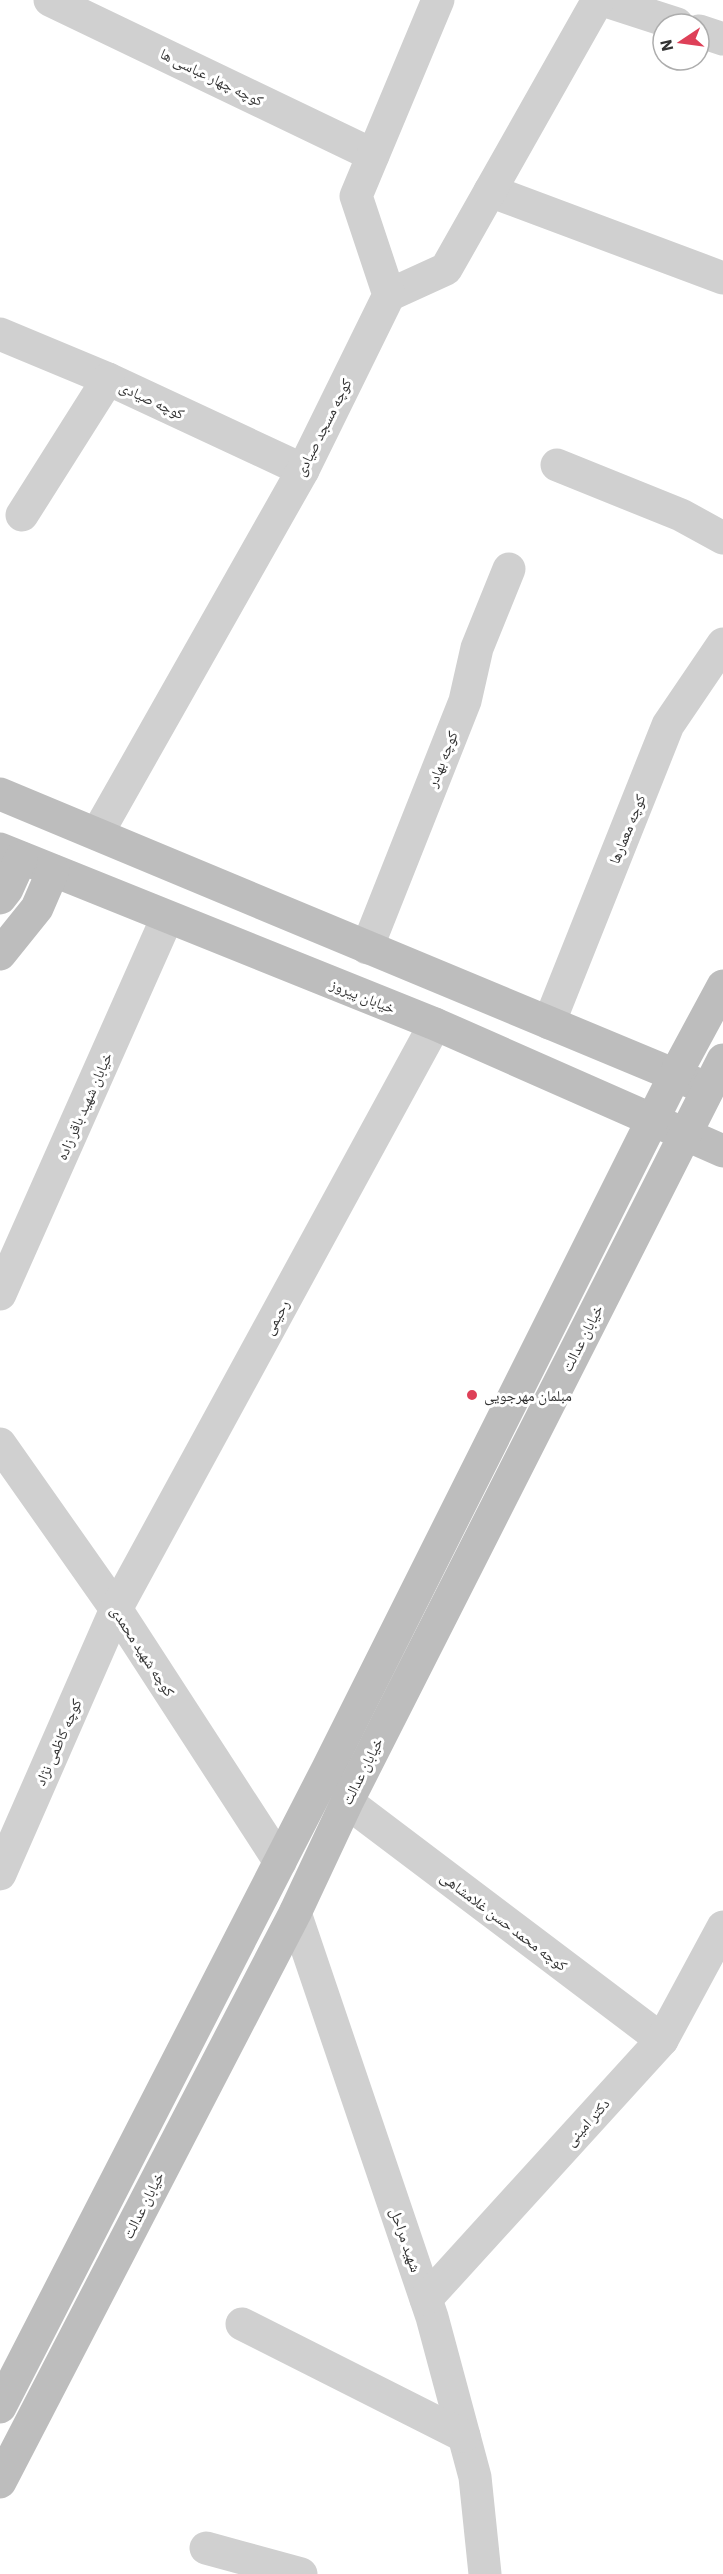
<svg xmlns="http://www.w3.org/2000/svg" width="723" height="2574" font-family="'IBM Plex Sans','Noto Naskh Arabic',sans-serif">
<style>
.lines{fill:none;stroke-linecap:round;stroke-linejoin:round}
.street{stroke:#d0d0d0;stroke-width:33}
.secondary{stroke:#bdbdbd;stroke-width:33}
.poi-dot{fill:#de4058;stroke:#fff;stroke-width:2}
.labels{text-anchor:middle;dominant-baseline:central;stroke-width:6;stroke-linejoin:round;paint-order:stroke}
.street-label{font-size:15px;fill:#333;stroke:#fff}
.poi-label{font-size:15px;fill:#333;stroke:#fff;text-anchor:start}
</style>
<rect width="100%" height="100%" fill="#fff"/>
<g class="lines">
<g class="street">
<polyline points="50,0 373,155"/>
<polyline points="603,0 677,24"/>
<polyline points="699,31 723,39"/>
<polyline points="490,191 723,278"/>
<polyline points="389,295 446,269 598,0"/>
<polyline points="0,334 108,379 303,470"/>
<polyline points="557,465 681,515 723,538"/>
<polyline points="22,515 108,379"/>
<polyline points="97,834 303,470 389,295 356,196 438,0"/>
<polyline points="367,948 465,701 477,648 509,569"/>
<polyline points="549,1023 668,725 723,644"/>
<polyline points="0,1294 167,918"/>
<polyline points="0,1444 116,1609 280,1862"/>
<polyline points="347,1802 662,2040"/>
<polyline points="0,1874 116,1609 435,1024"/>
<polyline points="295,1913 432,2317 475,2477 485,2574"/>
<polyline points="426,2299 662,2040 723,1927"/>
<polyline points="242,2324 464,2436"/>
<polyline points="206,2548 301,2574"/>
</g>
<g class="secondary">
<polyline points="0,794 694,1083"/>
<polyline points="0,849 435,1024 723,1151"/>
<polyline points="0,898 7,889 21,858"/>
<polyline points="0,954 37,908 53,871"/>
<polyline points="0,2407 327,1770 675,1075 723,986"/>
<polyline points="0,2482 295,1913 347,1802 723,1060"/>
</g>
</g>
<circle class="poi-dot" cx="472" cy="1395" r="6"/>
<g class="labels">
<g class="street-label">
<text transform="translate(212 77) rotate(26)">کوچه چهار عباسی ها</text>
<text transform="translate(152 400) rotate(25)">کوچه صیادی</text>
<text transform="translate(323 427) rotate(-63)">کوچه مسجد صیادی</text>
<text transform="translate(442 759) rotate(-68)">کوچه بهادر</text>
<text transform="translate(627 829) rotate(-68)">کوچه معمارها</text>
<text transform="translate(363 996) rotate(22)">خیابان پیروز</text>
<text transform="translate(84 1106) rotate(-66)">خیابان شهید باقر زاده</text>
<text transform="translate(276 1317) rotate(-61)">رحیمی</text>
<text transform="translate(582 1338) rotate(-63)">خیابان عدالت</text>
<text transform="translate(143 1651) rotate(57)">کوچه شهید محمدی</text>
<text transform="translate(58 1742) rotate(-66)">کوچه کاظمی نژاد</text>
<text transform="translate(362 1771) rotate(-63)">خیابان عدالت</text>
<text transform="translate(504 1921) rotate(37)">کوچه محمد حسن غلامشاهی</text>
<text transform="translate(587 2122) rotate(-48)">دکتر امینی</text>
<text transform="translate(143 2205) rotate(-63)">خیابان عدالت</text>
<text transform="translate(406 2240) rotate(71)">شهید مراحل</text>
</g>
<g class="poi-label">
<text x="484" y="1395">مبلمان مهرجویی</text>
</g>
</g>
<g transform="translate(681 42) rotate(257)"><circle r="28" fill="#ffffff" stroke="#adadad" stroke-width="1.5"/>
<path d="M0-4.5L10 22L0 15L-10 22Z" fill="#de4058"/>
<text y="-9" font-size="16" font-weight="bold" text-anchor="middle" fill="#333333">N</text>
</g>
</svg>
